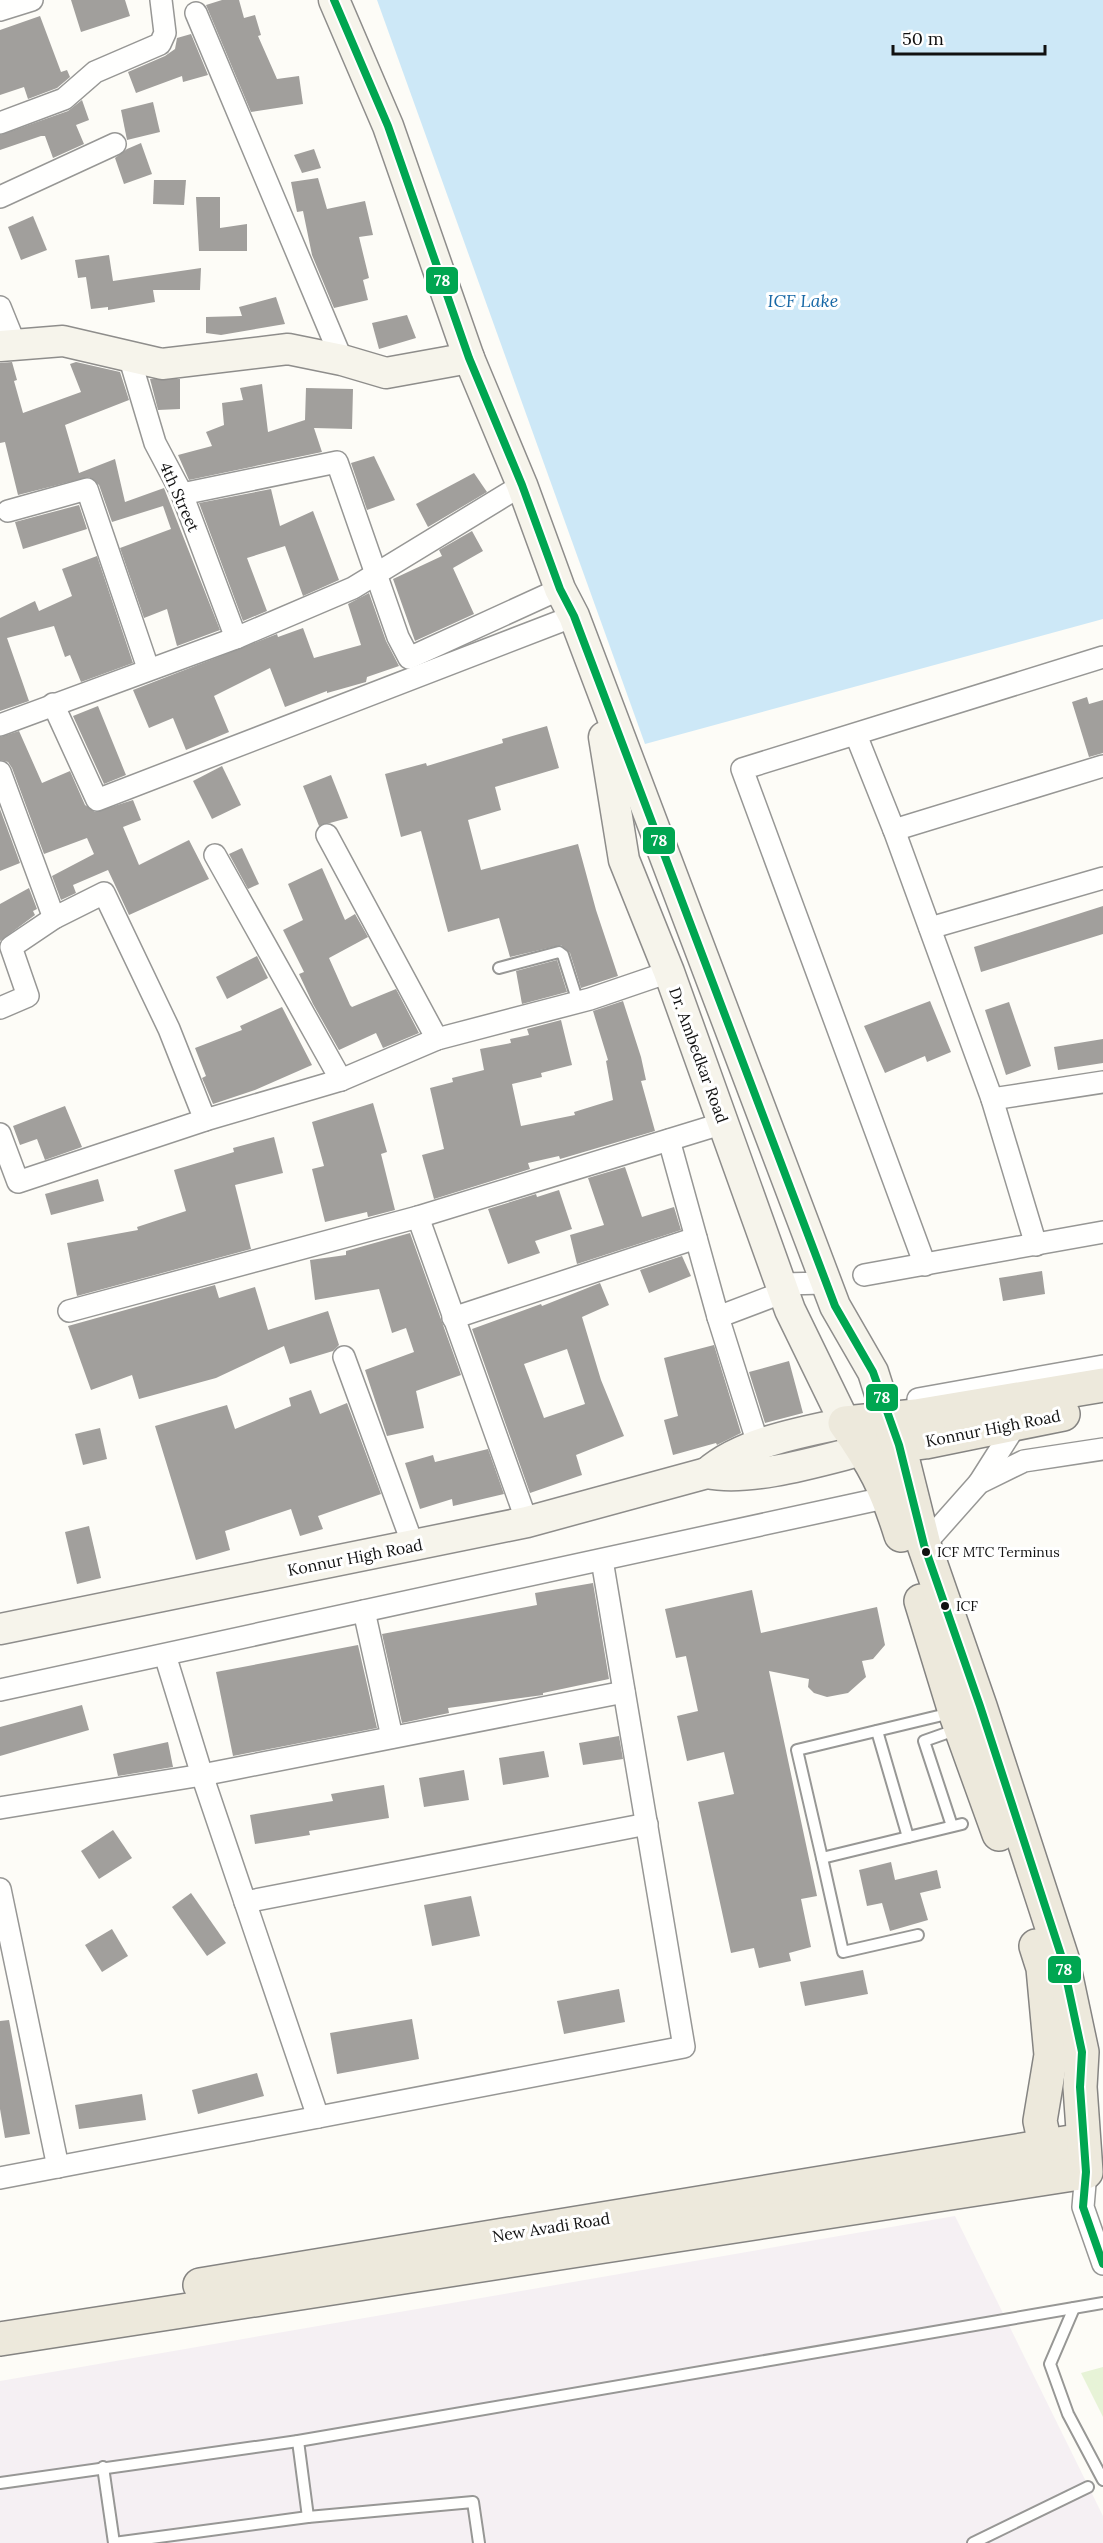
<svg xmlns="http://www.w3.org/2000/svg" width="1103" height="2543" font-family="Lora,serif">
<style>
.industrial{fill:#f5f0f3}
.green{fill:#e7f3d7}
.water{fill:#cde8f7}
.building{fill:#a19f9c;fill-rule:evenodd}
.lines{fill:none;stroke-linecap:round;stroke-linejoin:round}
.lane-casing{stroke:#979795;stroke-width:14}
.street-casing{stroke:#979795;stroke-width:24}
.secondary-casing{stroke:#8e8d8b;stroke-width:33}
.primary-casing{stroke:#858482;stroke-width:36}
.lane{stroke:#fffffe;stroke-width:10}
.street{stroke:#fffffe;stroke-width:21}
.secondary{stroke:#f6f4eb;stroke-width:30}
.primary{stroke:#ede9dc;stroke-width:33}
.bus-1-casing{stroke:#fff;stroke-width:12}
.bus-1{stroke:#00a651;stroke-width:8}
.bus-dot{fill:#111;stroke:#fff;stroke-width:2}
.labels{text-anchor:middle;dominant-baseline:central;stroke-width:6;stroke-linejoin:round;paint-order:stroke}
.bus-label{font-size:14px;fill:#111;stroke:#fff;text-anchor:start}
.street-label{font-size:16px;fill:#111;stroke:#fff}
.water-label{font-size:18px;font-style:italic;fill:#1768a6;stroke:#fff}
.line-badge{stroke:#fff;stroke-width:2}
.badge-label{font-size:16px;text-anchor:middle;font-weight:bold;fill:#fff}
</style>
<rect width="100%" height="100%" fill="#fdfcf7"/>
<polygon class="industrial" points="955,2216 1103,2516 1103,2543 0,2543 0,2381"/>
<polygon class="green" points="1103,2367 1103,2417 1081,2373"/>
<polygon class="water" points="377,0 1103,0 1103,619 645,744"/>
<g class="building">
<polygon points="71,0 125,0 130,16 81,32"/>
<polygon points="222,0 239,0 244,18 255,15 261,35 258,36 277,79 299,76 303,104 251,112 206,5"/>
<polygon points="40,16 61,72 67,70 70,77 57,88 28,99 24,87 0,95 0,30"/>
<polygon points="191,34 208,75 183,82 182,76 136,93 128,72 165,56 175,49 177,38"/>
<polygon points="82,100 89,120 76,125 84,144 53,158 45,136 41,136 0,150 0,135 68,111"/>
<polygon points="153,102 160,132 127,140 121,110"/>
<polygon points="141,143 152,174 124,184 115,158 127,149"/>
<polygon points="314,149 321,168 302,173 294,155"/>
<polygon points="318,178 327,209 365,201 373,235 359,237 369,278 363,280 368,300 334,308 312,255 303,211 297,212 291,182"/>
<polygon points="154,180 186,180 184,205 153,204"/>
<polygon points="196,197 220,197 220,228 247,224 247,251 199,251"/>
<polygon points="33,216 47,250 21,260 8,227"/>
<polygon points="109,255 113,281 201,268 200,290 153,290 155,302 108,310 108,307 91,309 86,277 78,278 75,260"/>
<polygon points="276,297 285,324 221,335 206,333 206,317 242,316 239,307"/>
<polygon points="407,315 416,338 379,349 372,323"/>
<polygon points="12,362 17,380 14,381 23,413 81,392 70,364 76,362 120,372 129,400 65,425 79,473 115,459 125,502 164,488 220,630 177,646 167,609 144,618 120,548 171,529 163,506 112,522 99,485 89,477 18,495 5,442 0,443 0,363"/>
<polygon points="150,379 180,379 180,409 158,410"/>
<polygon points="262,384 268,432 305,420 306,388 353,389 352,429 314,428 322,452 189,480 178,455 212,446 206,432 224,425 222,403 243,400 240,388"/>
<polygon points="374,456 395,500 367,510 351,463"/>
<polygon points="474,473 487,492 428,527 416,504"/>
<polygon points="271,489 280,526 313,511 339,580 303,596 285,546 247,558 267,611 243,621 199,503"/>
<polygon points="79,505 87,529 23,549 15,522"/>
<polygon points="472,531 483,551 453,568 474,614 415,641 393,579 442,556 439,550"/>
<polygon points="97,556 133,663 81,682 70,655 65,657 54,626 7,638 29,701 0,711 0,618 35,601 39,611 72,596 62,569"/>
<polygon points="369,593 386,641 399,666 367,677 366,682 327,693 327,691 285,707 270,668 214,696 229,732 186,750 173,718 149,728 133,690 277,634 278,637 303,628 314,658 361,645 348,604"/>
<polygon points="1087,697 1089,704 1103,700 1103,753 1089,757 1072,702"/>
<polygon points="98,706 126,775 104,784 73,716"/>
<polygon points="547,726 559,768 495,787 501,810 468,820 481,870 578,844 596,910 618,976 581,988 570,953 561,945 510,957 499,918 448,932 421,831 401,837 385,774 426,763 427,766 503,743 502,739"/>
<polygon points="19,731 42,783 70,771 85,805 95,812 133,800 141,820 123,827 139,865 189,840 209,879 129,915 108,870 73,885 76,893 61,900 52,876 94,854 87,838 44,854 12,768 8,762 0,760 0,737"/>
<polygon points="222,766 241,805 212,819 193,781"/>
<polygon points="331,775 348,818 319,826 303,786"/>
<polygon points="0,809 20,863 0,871"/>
<polygon points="242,848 259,884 248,889 229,854"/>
<polygon points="322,868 345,920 355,914 368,937 329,958 350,1005 352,1007 396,989 419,1033 383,1048 376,1033 339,1050 313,1004 299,974 304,972 283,930 303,920 288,884"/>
<polygon points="29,888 37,909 33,911 35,915 0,941 0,904"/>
<polygon points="1103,906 1103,934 981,972 974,947"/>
<polygon points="257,956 268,978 227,999 216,977"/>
<polygon points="557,960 567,992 522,1004 516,971"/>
<polygon points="623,1001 641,1057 646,1080 641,1081 655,1131 560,1159 559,1156 528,1163 530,1169 434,1199 422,1155 444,1149 430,1088 453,1082 452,1078 484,1070 480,1049 511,1043 510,1039 529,1035 527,1029 561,1020 572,1065 541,1073 542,1077 512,1084 521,1126 575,1115 574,1112 613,1100 606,1061 608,1060 593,1011"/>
<polygon points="930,1001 951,1052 927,1062 925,1056 885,1073 864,1026"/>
<polygon points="1009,1002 1031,1066 1006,1075 985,1010"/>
<polygon points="282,1007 312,1065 255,1090 213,1104 202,1078 206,1076 195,1048 242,1030 240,1026"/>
<polygon points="1103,1039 1103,1063 1058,1070 1054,1047"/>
<polygon points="373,1103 387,1152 381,1154 395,1210 368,1217 367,1212 325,1222 312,1169 324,1166 312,1122"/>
<polygon points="65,1106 82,1147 45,1160 37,1139 20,1145 13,1126"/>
<polygon points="274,1137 283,1173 235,1185 251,1249 77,1296 67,1243 138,1230 137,1227 186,1211 174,1170 234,1152 233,1148"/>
<polygon points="625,1167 642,1217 674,1207 681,1230 577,1264 570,1235 604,1225 588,1178"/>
<polygon points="98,1179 104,1201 51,1215 45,1194"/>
<polygon points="559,1190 572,1229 535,1241 540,1253 508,1264 488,1209 536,1194 537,1197"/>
<polygon points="410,1233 461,1375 416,1391 424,1428 387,1436 365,1370 414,1352 406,1328 392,1333 379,1289 315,1300 310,1260 346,1255 346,1251"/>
<polygon points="682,1256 691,1276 649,1293 640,1270"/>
<polygon points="1042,1271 1045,1294 1003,1301 999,1278"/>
<path d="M600,1283L609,1305L582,1317L601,1380L624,1436L576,1455L582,1475L530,1493L472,1329L541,1304L542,1306ZM567,1349L585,1404L544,1418L524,1364Z"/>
<polygon points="215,1285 219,1298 255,1287 268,1330 328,1311 339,1345 333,1351 290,1364 284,1346 216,1378 139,1399 132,1375 91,1390 68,1326"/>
<polygon points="714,1345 741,1433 717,1445 716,1443 673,1455 664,1420 678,1416 664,1358"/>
<polygon points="789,1361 803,1413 765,1423 749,1372"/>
<polygon points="311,1390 320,1414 347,1403 381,1494 318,1516 323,1529 300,1536 291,1509 225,1531 230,1550 196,1560 155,1426 227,1405 235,1429 291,1406 289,1398"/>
<polygon points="100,1428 107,1459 83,1465 75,1434"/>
<polygon points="488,1449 504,1494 453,1506 452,1499 420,1509 405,1463 433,1455 435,1462"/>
<polygon points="89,1526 101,1578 77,1584 65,1532"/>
<polygon points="593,1583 609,1679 543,1693 543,1695 448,1708 449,1713 402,1723 382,1634 537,1605 535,1593"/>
<polygon points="752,1590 761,1633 877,1607 885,1645 873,1659 862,1661 866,1677 848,1693 827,1697 814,1693 808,1687 809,1679 769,1671 817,1896 801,1899 811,1947 789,1953 791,1961 759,1968 754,1948 731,1953 698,1802 734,1794 724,1752 687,1761 677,1716 698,1711 686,1656 676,1658 665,1609"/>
<polygon points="358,1645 377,1728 233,1756 216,1672"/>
<polygon points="82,1705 89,1730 0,1756 0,1727"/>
<polygon points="619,1736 623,1759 583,1765 579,1743"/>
<polygon points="168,1742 173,1767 118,1776 113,1754"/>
<polygon points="544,1751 549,1777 503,1785 499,1758"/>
<polygon points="464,1770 469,1800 424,1807 419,1778"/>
<polygon points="384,1785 389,1818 309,1831 310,1835 255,1844 250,1815 333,1801 331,1794"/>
<polygon points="113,1830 132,1858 99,1879 81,1851"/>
<polygon points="891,1862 895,1880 937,1870 941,1888 920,1893 928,1920 890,1931 882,1903 867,1906 859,1870"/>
<polygon points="191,1893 226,1943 207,1956 172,1907"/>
<polygon points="471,1896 480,1936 432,1946 424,1905"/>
<polygon points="112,1929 128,1956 102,1972 85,1945"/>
<polygon points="863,1970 868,1994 805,2006 800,1982"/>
<polygon points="619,1989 625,2022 564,2034 557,2001"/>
<polygon points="412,2019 419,2059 337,2074 330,2033"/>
<polygon points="9,2020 30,2134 5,2138 0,2109 0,2021"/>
<polygon points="257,2073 264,2096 198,2114 192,2090"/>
<polygon points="142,2094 146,2120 79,2129 75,2105"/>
</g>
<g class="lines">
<g class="lane-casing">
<g id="lane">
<polyline points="499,968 559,952 563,955 578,1002"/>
<polyline points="951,1713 797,1750 822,1858 962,1824"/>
<polyline points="877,1731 908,1837"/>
<polyline points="952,1826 924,1741 958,1729"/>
<polyline points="822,1858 843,1952 918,1935"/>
<polyline points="1074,2308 1050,2364 1068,2414 1103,2480"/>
<polyline points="298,2441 308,2517"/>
<polyline points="103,2467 114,2543"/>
<polyline points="0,2483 298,2441 1103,2303"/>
<polyline points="114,2543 308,2517 473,2502 479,2543"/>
<polyline points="973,2543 1088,2487"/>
</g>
</g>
<g class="street-casing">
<g id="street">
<polyline points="0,10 32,0"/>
<polyline points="196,13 342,360"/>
<polyline points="0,123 64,99 95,72 160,44 165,33 161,0"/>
<polyline points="0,197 115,144"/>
<polyline points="0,307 15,344"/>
<polyline points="129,356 155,443 182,494 236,638"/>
<polyline points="182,494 337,462 398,637 409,658 560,589"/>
<polyline points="8,511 87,489 148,668"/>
<polyline points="53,704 97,800 574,616"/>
<polyline points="0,725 236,638 353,588 522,485"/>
<polyline points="856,735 894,830 992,1099 1036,1245"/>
<polyline points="0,772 54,918"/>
<polyline points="894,830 1103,766"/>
<polyline points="327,835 437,1039"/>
<polyline points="215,855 341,1080"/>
<polyline points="930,928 1103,878"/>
<polyline points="0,1008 28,996 11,947 54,918 104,893 169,1029 205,1120 341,1080 437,1039 590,999 669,972"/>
<polyline points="992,1099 1103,1082"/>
<polyline points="0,1134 18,1182 205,1120"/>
<polyline points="669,1140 718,1317 759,1447"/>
<polyline points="418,1217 527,1522"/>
<polyline points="925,1265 742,769 1103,657"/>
<polyline points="864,1275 1103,1232"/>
<polyline points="782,1284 826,1283"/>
<polyline points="69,1311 418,1217 724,1123"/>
<polyline points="718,1317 784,1292"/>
<polyline points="453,1318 696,1238"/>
<polyline points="344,1357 413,1545"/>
<polyline points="918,1399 1103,1366"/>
<polyline points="979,1483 1017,1423"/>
<polyline points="924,1545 979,1483 1024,1461 1103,1449"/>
<polyline points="364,1611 392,1737"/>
<polyline points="165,1655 202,1775 318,2117"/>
<polyline points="0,1690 889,1497"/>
<polyline points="0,1808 202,1775 624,1692"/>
<polyline points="0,1889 58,2167"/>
<polyline points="245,1902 647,1824"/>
<polyline points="1086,2172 1083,2207 1103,2264"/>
<polyline points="0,2178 684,2047 602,1560"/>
</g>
</g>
<g class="secondary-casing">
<g id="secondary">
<polyline points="334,0 388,126 469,358 522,485 560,589 574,616 835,1306 873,1372 888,1419"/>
<polyline points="0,346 63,341 162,364 288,349 342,360 386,373 469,358"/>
<path d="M604,737L624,860L669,972L790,1310L845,1423C801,1432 741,1443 707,1473"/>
<path d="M0,1629L527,1522L707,1473C751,1482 819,1461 863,1450"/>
</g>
</g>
<g class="primary-casing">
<g id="primary">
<polyline points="878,1448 925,1442 1063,1414"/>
<path d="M901,1535C886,1487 874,1464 845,1423L916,1416L1103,1385"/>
<polyline points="921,1601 955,1712 999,1834"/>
<polyline points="1036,1946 1043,1968 1051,2055 1040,2121 1050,2167"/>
<polyline points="200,2285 1083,2140"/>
<polyline points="0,2339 1086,2172 1080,2087 1082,2052 1062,1958 980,1706 924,1545 899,1445 888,1419"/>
</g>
</g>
<use href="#lane" class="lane"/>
<use href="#street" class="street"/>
<use href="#secondary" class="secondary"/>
<use href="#primary" class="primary"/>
<g class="bus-1-casing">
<polyline id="bus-1" points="334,0 388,126 469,358 522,485 560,589 574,616 835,1306 873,1372 899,1445 924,1545 980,1706 1062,1958 1082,2052 1080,2087 1086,2172 1083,2207 1103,2264"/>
</g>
<use href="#bus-1" class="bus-1"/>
</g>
<g class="bus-dot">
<circle cx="926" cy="1552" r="5"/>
<circle cx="945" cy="1606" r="5"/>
</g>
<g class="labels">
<g class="bus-label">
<text x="937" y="1552">ICF MTC Terminus</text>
<text x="956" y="1606">ICF</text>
</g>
<g class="street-label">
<text transform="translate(180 497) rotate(66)">4th Street</text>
<text transform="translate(699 1055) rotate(70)">Dr. Ambedkar Road</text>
<text transform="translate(993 1428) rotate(-11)">Konnur High Road</text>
<text transform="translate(355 1557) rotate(-11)">Konnur High Road</text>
<text transform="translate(551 2227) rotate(-9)">New Avadi Road</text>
</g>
<g class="water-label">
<text x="803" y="300">ICF Lake</text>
</g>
</g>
<g class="line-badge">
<rect x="425" y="266" width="34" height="29" rx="6" fill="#00a651"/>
<rect x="642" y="826" width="34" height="29" rx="6" fill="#00a651"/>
<rect x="865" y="1383" width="34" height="29" rx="6" fill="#00a651"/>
<rect x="1047" y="1955" width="35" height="29" rx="6" fill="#00a651"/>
</g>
<g class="badge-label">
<text x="442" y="286">78</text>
<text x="659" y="846">78</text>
<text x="882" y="1403">78</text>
<text x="1064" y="1975">78</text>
</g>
<path d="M893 45v9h152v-9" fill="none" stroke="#111111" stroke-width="3"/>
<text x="902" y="45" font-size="18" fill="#111111" stroke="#ffffff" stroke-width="4.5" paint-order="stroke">50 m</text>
</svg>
